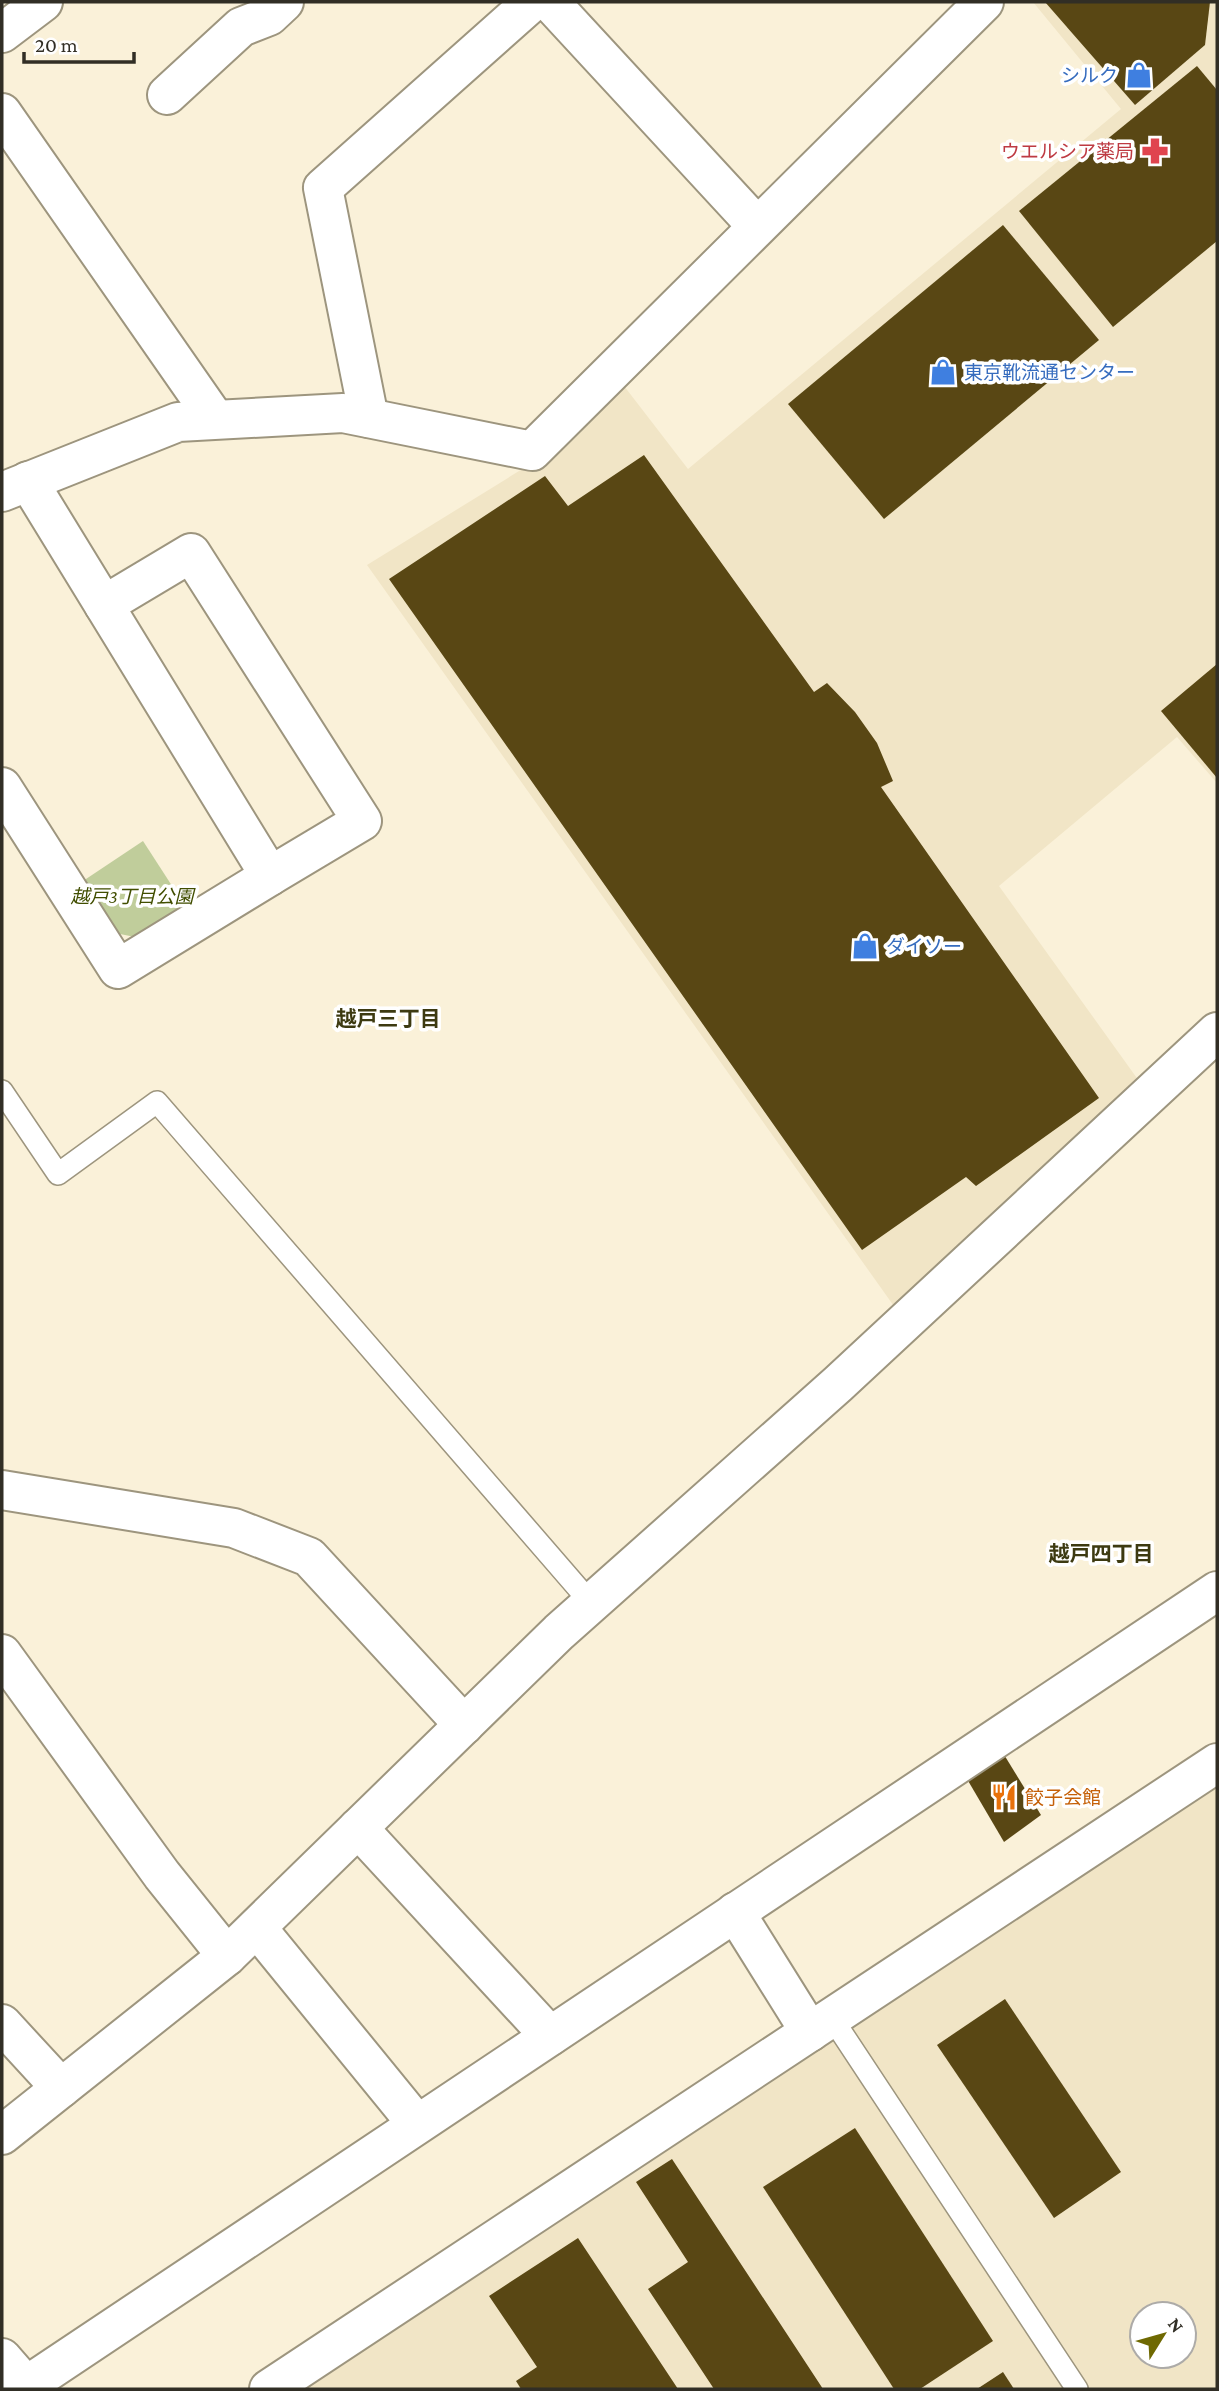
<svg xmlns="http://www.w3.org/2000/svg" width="1219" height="2391" font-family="'Crimson Pro','Noto Sans JP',serif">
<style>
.built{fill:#f1e5c6;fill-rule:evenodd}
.green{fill:#c0cd9b}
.building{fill:#594714}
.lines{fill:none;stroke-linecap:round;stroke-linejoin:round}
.lane-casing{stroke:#9d957e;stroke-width:24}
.street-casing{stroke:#9d957e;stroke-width:42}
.secondary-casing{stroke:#9d957e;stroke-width:42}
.lane{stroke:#fff;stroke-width:21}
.street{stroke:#fff;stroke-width:38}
.secondary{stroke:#fff;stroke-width:38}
.labels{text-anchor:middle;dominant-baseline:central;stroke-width:7;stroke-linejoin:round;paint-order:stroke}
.shop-label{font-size:19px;fill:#366cbe;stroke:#fff;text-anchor:start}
.health-label{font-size:19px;fill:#be3a42;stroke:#fff;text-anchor:end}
.park-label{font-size:19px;font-style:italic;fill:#414e00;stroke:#fff}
.food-label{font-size:19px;fill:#c56008;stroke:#fff;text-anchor:start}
.neighbourhood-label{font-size:21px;font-weight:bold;fill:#3d3a11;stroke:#fff}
</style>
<rect width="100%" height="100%" fill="#faf1d9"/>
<g class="built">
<polygon points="1033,2 1217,3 1217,783 1177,737 999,886 1139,1081 896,1309 367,565 545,455 621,382 688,469 1121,109"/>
<path d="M1217,1782V2389H297ZM1142,2314H1184V2356H1142Z"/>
</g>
<polygon class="green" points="143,841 187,909 140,938 110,932 80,883"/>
<g class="building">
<polygon points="1045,2 1210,2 1205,45 1135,105"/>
<polygon points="1197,66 1217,90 1217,241 1113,327 1019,211"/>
<polygon points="1003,225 1099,340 884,519 788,404"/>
<polygon points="644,455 814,692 827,683 855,712 877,743 893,781 881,787 1099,1098 976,1186 966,1177 862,1250 389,579 545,476 568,506"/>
<polygon points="1217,664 1217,778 1161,711"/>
<polygon points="1003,1753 1041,1815 1004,1842 967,1779"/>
<polygon points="1005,1999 1121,2172 1054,2218 937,2045"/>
<polygon points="855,2128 993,2341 920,2389 894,2389 763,2187"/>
<polygon points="672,2159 823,2389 714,2389 648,2289 688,2262 636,2182"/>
<polygon points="578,2238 678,2389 521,2389 516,2381 537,2367 489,2296"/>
<polygon points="1003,2372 1014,2389 977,2389"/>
</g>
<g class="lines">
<g class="lane-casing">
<g id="lane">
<polyline points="2,1091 58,1174 157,1102 591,1603"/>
<polyline points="832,2018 1077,2389"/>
</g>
</g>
<g class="street-casing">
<g id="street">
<polyline points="550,2 756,225"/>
<polyline points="2,33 43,2"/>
<polyline points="167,95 241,27 269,16 284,2"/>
<polyline points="2,113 215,419"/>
<polyline points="369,418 323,188 532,2"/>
<polyline points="2,492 178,422 343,413 532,451 984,2"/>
<polyline points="104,605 191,553 362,821 270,876"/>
<polyline points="2,787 118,969 270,876 28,481"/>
<polyline points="2,1490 234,1528 309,1557 464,1725"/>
<polyline points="2,1654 162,1875 227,1956"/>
<polyline points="358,1828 550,2036"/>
<polyline points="735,1912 810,2032"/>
<polyline points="257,1928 417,2124"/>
<polyline points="2,2024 61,2088"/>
<polyline points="2,2135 227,1956 559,1632 838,1384 1217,1032"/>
<polyline points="26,2386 1217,1591"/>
</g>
</g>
<g class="secondary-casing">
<g id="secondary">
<polyline points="2,2358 29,2389"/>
<polyline points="269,2389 1217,1763"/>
</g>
</g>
<use href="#lane" class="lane"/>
<use href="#street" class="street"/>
<use href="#secondary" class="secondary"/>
</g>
<defs>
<g id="shop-bare" transform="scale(2.1)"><path d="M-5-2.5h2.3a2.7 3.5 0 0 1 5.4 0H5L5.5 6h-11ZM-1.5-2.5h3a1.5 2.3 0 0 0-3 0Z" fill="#3f7fe0" stroke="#fff" stroke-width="2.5" paint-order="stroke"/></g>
<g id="pharmacy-bare" transform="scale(2.1)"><path d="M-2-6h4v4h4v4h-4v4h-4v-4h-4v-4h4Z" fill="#e0444e" stroke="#fff" stroke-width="2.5" paint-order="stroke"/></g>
<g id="restaurant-bare" transform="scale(2.1)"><path d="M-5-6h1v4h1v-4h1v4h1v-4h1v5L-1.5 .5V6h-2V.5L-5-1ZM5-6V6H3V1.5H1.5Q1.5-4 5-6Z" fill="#e8710a" stroke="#fff" stroke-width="2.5" paint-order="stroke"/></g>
</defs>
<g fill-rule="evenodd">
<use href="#shop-bare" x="1139" y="75"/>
<use href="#pharmacy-bare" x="1155" y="151"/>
<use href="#shop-bare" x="943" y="372"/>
<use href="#shop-bare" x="865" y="946"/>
<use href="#restaurant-bare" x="1004" y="1797"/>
</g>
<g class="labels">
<g class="shop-label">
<text x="1118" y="75" text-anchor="end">シルク</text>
<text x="964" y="372">東京靴流通センター</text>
<text x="886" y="946">ダイソー</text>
</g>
<g class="health-label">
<text x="1134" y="151">ウエルシア薬局</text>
</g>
<g class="park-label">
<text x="132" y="896">越戸3丁目公園</text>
</g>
<g class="food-label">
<text x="1025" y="1797">餃子会館</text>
</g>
<g class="neighbourhood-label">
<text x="388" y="1019">越戸三丁目</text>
<text x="1101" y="1554">越戸四丁目</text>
</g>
</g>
<rect width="1219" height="2391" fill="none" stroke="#312e25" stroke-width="7"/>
<g transform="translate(1163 2335) rotate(53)"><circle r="33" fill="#ffffff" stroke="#adaba8" stroke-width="2"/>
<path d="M0-5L12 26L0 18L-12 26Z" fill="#6f6902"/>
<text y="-10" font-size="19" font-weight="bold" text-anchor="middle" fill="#312e25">N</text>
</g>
<path d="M24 52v10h110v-10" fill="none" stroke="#312e25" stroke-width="3.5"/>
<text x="35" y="52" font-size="21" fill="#312e25" stroke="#ffffff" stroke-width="5" paint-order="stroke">20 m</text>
</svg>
